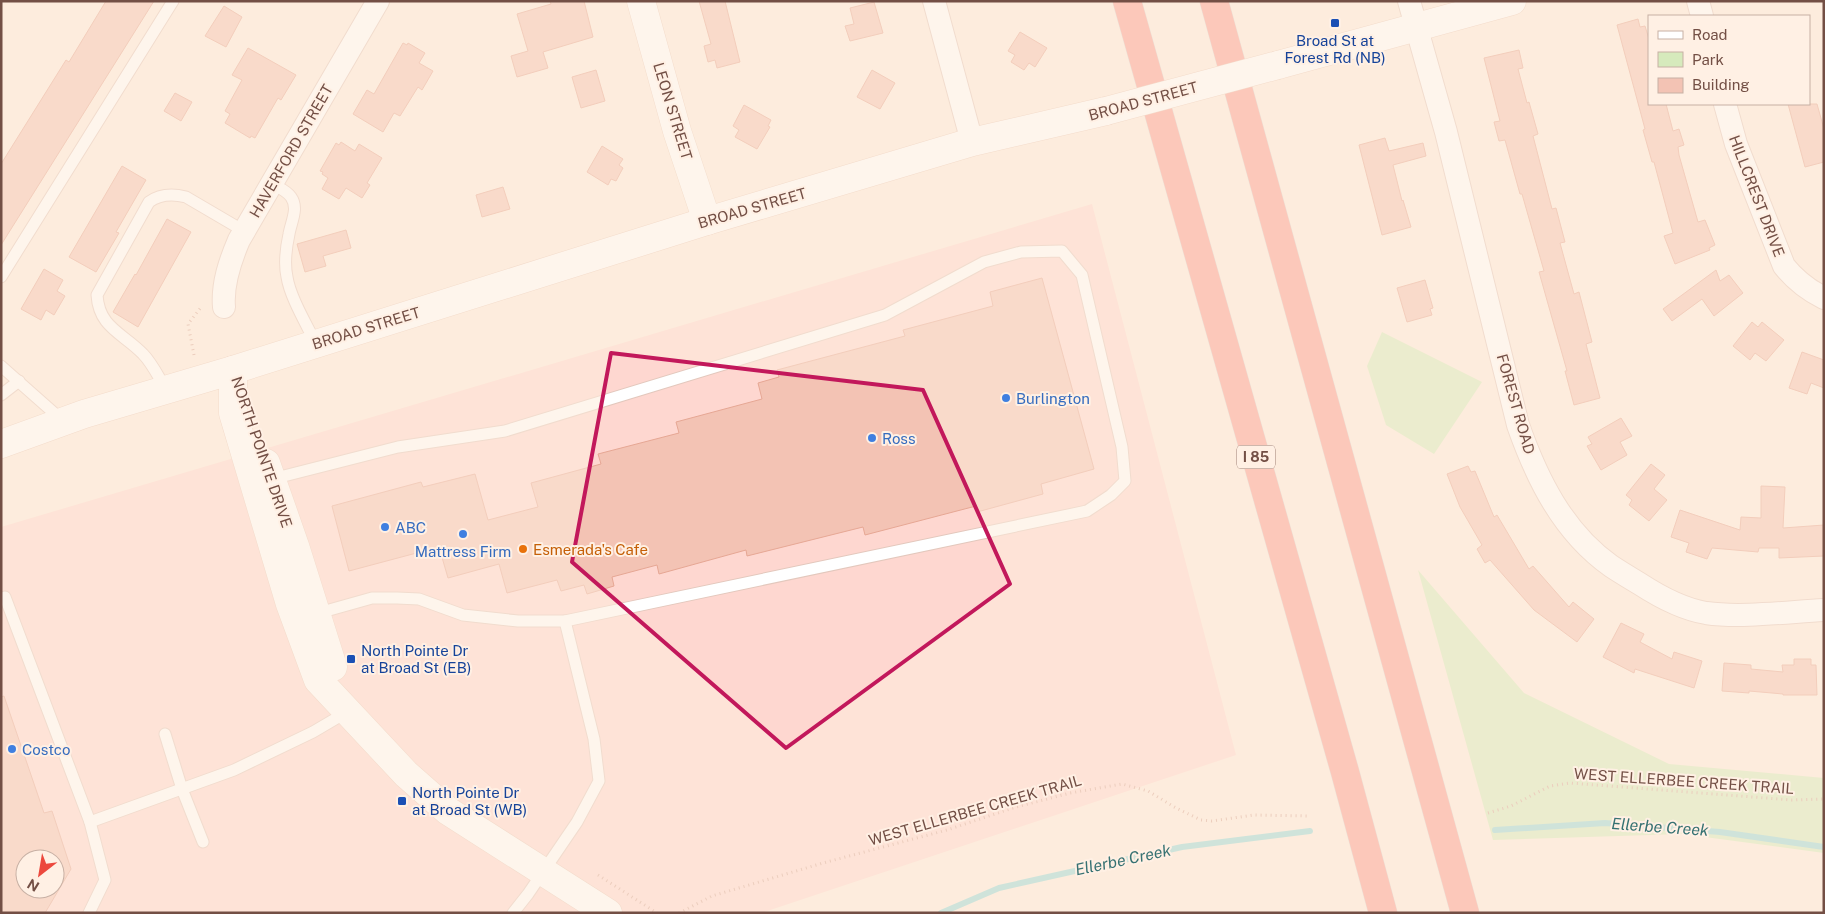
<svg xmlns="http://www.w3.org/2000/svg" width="1825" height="914" font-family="'Public Sans',sans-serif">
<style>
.commercial{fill:#fed7d0;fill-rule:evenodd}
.green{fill:#d6eabc}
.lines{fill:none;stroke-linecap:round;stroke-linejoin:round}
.stream{stroke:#98d8d8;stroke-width:6}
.building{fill:#f3c3b4;stroke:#e6a794;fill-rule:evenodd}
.lane-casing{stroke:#e3c8bd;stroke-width:13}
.street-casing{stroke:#e3c8bd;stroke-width:24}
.secondary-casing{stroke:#e8c8b9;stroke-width:29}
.highway-casing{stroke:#dbd1cf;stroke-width:29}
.path{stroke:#d7a798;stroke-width:3;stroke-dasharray:1 4;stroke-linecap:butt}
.lane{stroke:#fff;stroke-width:11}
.street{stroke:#fff;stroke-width:22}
.secondary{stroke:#fff;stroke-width:28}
.highway{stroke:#fa9c91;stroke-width:28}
.secondary-bridge-casing{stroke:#e8c8b9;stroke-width:29;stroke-linecap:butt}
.secondary-bridge{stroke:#fff;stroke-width:28}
.marked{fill:none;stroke:#c2185b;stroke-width:4;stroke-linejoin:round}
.transit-dot{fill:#1a4fb4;stroke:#fff0e4;stroke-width:2}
.shop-dot{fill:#3f7fe0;stroke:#fff0e4;stroke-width:2}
.food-dot{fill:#e8710a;stroke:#fff0e4;stroke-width:2}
.labels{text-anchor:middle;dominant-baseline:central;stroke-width:4;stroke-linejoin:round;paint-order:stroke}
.shield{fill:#fff0e4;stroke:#9d7f75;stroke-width:1}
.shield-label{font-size:14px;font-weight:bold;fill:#734f45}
.transit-label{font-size:15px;fill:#164399;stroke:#fff0e4;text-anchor:start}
.street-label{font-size:15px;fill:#734f45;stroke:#fff0e4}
.shop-label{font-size:15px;fill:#366cbe;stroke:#fff0e4;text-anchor:start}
.food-label{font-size:15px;fill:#c56008;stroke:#fff0e4;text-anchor:start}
.water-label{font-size:16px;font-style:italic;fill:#377273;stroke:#fff0e4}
</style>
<rect width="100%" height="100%" fill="#fdecdd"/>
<path class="commercial" d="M1092,204L1236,755L761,913H1V527ZM25,859H55V889H25Z"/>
<g class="green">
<polygon points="1382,332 1482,382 1434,454 1386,425 1367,366"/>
<polygon points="1418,570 1524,693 1669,764 1824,778 1824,853 1682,834 1493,840"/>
</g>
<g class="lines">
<g class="stream">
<polyline points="1495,830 1605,823 1720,832 1824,847"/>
<polyline points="941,913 999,888 1182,847 1310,831"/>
</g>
</g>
<g class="building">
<polygon points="106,1 154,1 1,245 1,164 66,60 69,62"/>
<polygon points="550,1 584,1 593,37 543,52 548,68 517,77 511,56 528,51 517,14 551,4"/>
<polygon points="699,1 725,1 740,62 717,68 715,60 708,62 704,46 711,44"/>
<polygon points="874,2 883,33 850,41 845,26 854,24 850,8"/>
<polygon points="224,6 242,17 226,47 205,36"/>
<polygon points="1638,19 1640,27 1645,26 1649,39 1649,104 1666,104 1673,131 1679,129 1684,145 1678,147 1679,155 1698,222 1705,220 1715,245 1709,248 1710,250 1675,264 1664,236 1673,233 1654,162 1652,162 1643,130 1645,129 1617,25"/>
<polygon points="1020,32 1047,48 1035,67 1029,63 1024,70 1011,62 1015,55 1008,51"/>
<polygon points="403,43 407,45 408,43 425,53 419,63 433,71 422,90 418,87 400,116 394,113 383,132 353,114 367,90 374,94"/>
<polygon points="248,48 296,75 281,100 278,98 255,138 251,136 250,138 225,123 230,114 225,111 242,80 232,75"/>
<polygon points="1519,50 1523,68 1518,69 1527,103 1529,102 1538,134 1533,136 1552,209 1556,208 1565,242 1560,243 1574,294 1579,292 1592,342 1586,344 1600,398 1574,405 1565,371 1567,371 1539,272 1544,271 1522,194 1520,194 1505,140 1499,141 1494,122 1500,121 1484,58"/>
<polygon points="596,70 605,101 581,108 572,77"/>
<polygon points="872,70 895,83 880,109 857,97"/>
<polygon points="175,93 192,102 181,121 164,111"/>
<polygon points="1788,104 1817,104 1824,129 1824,162 1805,167"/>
<polygon points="744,105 771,120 768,126 770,127 757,149 735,137 739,130 733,126"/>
<polygon points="1385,138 1389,151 1423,143 1426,156 1393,165 1402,201 1403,200 1411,227 1382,235 1359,145"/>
<polygon points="341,142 355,151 359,144 382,158 367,183 370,185 362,198 346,188 339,199 322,189 328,178 322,174 323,172 320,171 336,143 339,145"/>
<polygon points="602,146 623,159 619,165 623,168 616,181 611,179 608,185 587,172"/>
<polygon points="122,166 146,180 116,232 119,233 96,272 69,257"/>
<polygon points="503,187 510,209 482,217 476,195"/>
<polygon points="167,219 191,232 138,327 113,312 135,274 136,275"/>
<polygon points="346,230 351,248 323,256 326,266 305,272 297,244"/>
<polygon points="44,269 63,280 57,291 65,296 54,315 46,310 41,320 21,309"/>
<polygon points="1716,270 1720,281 1729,275 1743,293 1714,316 1702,299 1672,321 1663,309"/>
<polygon points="1042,278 1094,469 1041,484 1043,494 977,512 976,506 865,535 863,527 747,556 746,550 659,574 657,565 612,577 614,586 587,594 584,585 561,591 557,580 507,593 499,564 448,578 439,547 349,571 332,506 421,482 423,487 475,474 488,520 538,507 531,483 601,464 598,454 679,433 676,422 762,399 758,383 779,377 777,370 905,336 903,330 993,306 990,292"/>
<polygon points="1425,280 1433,308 1430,309 1432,315 1407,322 1397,288"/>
<polygon points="1752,322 1758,327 1762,322 1784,340 1766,361 1755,353 1750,360 1733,346"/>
<polygon points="1802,352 1824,360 1824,388 1811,383 1807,394 1789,388"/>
<polygon points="1621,418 1632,436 1620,442 1627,455 1601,470 1587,446 1592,444 1588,437"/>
<polygon points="1651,464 1665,475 1654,489 1667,500 1649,521 1629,505 1632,500 1626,495"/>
<polygon points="1468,466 1471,472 1475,471 1494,517 1497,515 1529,569 1533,566 1569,607 1573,602 1594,619 1577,642 1534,610 1490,560 1485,563 1477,549 1482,545 1460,507 1447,474"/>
<polygon points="1761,486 1785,487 1783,528 1824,525 1824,556 1779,558 1779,548 1759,548 1758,552 1712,548 1707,559 1686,552 1689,543 1671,537 1680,510 1740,530 1741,517 1761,518"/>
<polygon points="1621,623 1644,634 1640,642 1672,659 1674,652 1702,661 1694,688 1635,669 1634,673 1603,657"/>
<polygon points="1794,659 1811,659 1811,665 1816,665 1817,695 1783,695 1783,694 1749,691 1749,693 1722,691 1724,663 1751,665 1751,669 1783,672 1782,665 1794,665"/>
<path d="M4,696L44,813L52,811L71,869L45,913H1V697ZM25,859H55V889H25Z"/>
</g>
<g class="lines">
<g class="lane-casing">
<g id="lane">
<path d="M272,184C279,188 286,190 291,197C299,208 291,222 289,234C286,248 284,263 287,277C290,297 307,325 316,344"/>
<polyline points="1,277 173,1"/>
<polyline points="1,366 62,420"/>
<path d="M166,389C159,378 152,363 143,354C123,333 99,328 97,295L149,202C160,194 174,194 186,197L244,231"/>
<polyline points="1,395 19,381"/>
<polyline points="272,479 398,447 505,431 885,315 984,262 1021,252 1062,251 1082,275 1122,447 1125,481 1111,495 1087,511 565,621 518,621 463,615 419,599 397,598 372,598 315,614"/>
<polyline points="5,597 90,822 105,880 89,913"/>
<polyline points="165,734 182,789 203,842"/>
<polyline points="90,822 234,770 313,732 347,712"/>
<polyline points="513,913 528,894 577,822 599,781 594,739 565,621"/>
</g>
</g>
<g class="street-casing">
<g id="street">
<polyline points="934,1 972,142"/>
<path d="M1409,1L1446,132L1518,425C1537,479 1563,532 1611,566C1620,572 1630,578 1640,584C1660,597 1682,609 1706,613C1741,618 1787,612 1824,610"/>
<polyline points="1698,1 1702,16"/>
<path d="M1725,104L1736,144L1784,266C1796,281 1808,290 1824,298"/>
<path d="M224,307C222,284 230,261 239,240L378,1"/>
</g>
</g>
<g class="secondary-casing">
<g id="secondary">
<polyline points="641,1 677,131 707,221"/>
<polyline points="1278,65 1512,1"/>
<polyline points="233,370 233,413 290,604 318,680 406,774 448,811 608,913"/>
<polyline points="1,444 84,414 233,370 707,221 972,142 1106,111"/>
<polyline points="266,463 295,546 333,667"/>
</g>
</g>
<g class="highway-casing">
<g id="highway">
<polyline points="1127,1 1345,772 1383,913"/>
<polyline points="1214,1 1465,913"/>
</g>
</g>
<g class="path">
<polyline points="194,355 188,324 202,306"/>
<polyline points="1488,813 1511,806 1550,786 1570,783 1792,800 1824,799"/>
<polyline points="598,875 657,913"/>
<polyline points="679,913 712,896 823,863 947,830 1016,807 1070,793 1122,784 1148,791 1176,808 1201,820 1212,821 1254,815 1309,816"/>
</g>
<use href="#lane" class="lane"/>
<use href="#street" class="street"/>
<use href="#secondary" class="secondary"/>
<use href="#highway" class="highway"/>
<g class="secondary-bridge-casing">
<polyline id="secondary-bridge" points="1106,111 1278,65"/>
</g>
<use href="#secondary-bridge" class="secondary-bridge"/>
</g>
<path d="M0 0H1825V914H0ZM611,353L923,390L1010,584L786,748L572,562Z" fill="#fdecdd" fill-opacity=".55" fill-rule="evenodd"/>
<path class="marked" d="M611,353L923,390L1010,584L786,748L572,562Z"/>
<g class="transit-dot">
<rect x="1330" y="18" width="10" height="10" rx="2.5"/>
<rect x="346" y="654" width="10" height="10" rx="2.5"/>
<rect x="397" y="796" width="10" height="10" rx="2.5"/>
</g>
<g class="shop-dot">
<circle cx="1006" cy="398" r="5"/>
<circle cx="872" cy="438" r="5"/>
<circle cx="385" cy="527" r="5"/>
<circle cx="463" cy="534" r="5"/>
<circle cx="12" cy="749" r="5"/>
</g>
<circle class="food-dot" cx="523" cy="549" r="5"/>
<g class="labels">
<rect class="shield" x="1237" y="445.5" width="38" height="23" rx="4"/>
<g class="shield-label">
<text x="1256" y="457">I 85</text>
</g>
<g class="transit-label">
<text x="1335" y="40" text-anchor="middle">Broad St at<tspan x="1335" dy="17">Forest Rd (NB)</tspan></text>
<text x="361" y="650">North Pointe Dr<tspan x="361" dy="17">at Broad St (EB)</tspan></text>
<text x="412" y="792">North Pointe Dr<tspan x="412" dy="17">at Broad St (WB)</tspan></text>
</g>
<g class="street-label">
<text transform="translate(1143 101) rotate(-15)">BROAD STREET</text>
<text transform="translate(673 111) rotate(73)">LEON STREET</text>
<text transform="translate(291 151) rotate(-60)">HAVERFORD STREET</text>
<text transform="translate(1757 196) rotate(69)">HILLCREST DRIVE</text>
<text transform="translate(752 208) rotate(-16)">BROAD STREET</text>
<text transform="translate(366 328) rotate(-17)">BROAD STREET</text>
<text transform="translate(1516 404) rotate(74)">FOREST ROAD</text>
<text transform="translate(262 452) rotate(71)">NORTH POINTE DRIVE</text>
<text transform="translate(1684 781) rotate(4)">WEST ELLERBEE CREEK TRAIL</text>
<text transform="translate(975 810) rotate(-16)">WEST ELLERBEE CREEK TRAIL</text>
</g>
<g class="shop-label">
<text x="1016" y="398">Burlington</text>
<text x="882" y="438">Ross</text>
<text x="395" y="527">ABC</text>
<text x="463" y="551" text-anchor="middle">Mattress Firm</text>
<text x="22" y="749">Costco</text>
</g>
<g class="food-label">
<text x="533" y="549">Esmerada's Cafe</text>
</g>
<g class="water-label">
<text transform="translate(1660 827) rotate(4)">Ellerbe Creek</text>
<text transform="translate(1123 860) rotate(-12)">Ellerbe Creek</text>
</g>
</g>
<rect width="1825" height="914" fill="none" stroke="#734f45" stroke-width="5"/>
<rect x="1648" y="15" width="162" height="90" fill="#fff0e4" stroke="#c7b0a4"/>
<rect x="1658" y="31" width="25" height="8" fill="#ffffff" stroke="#c7b0a4"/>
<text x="1692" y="40" font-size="15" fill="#734f45">Road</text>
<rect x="1658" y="52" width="25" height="15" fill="#d6eabc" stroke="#c7b0a4"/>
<text x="1692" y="65" font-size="15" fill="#734f45">Park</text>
<rect x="1658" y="78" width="25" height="15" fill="#f3c3b4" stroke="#c7b0a4"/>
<text x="1692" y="90" font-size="15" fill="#734f45">Building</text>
<g transform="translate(40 874) rotate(211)"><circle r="24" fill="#fff0e4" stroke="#c7b0a4"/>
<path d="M0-4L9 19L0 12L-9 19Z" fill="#ec483d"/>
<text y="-8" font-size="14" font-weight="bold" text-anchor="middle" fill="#734f45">N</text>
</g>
</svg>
